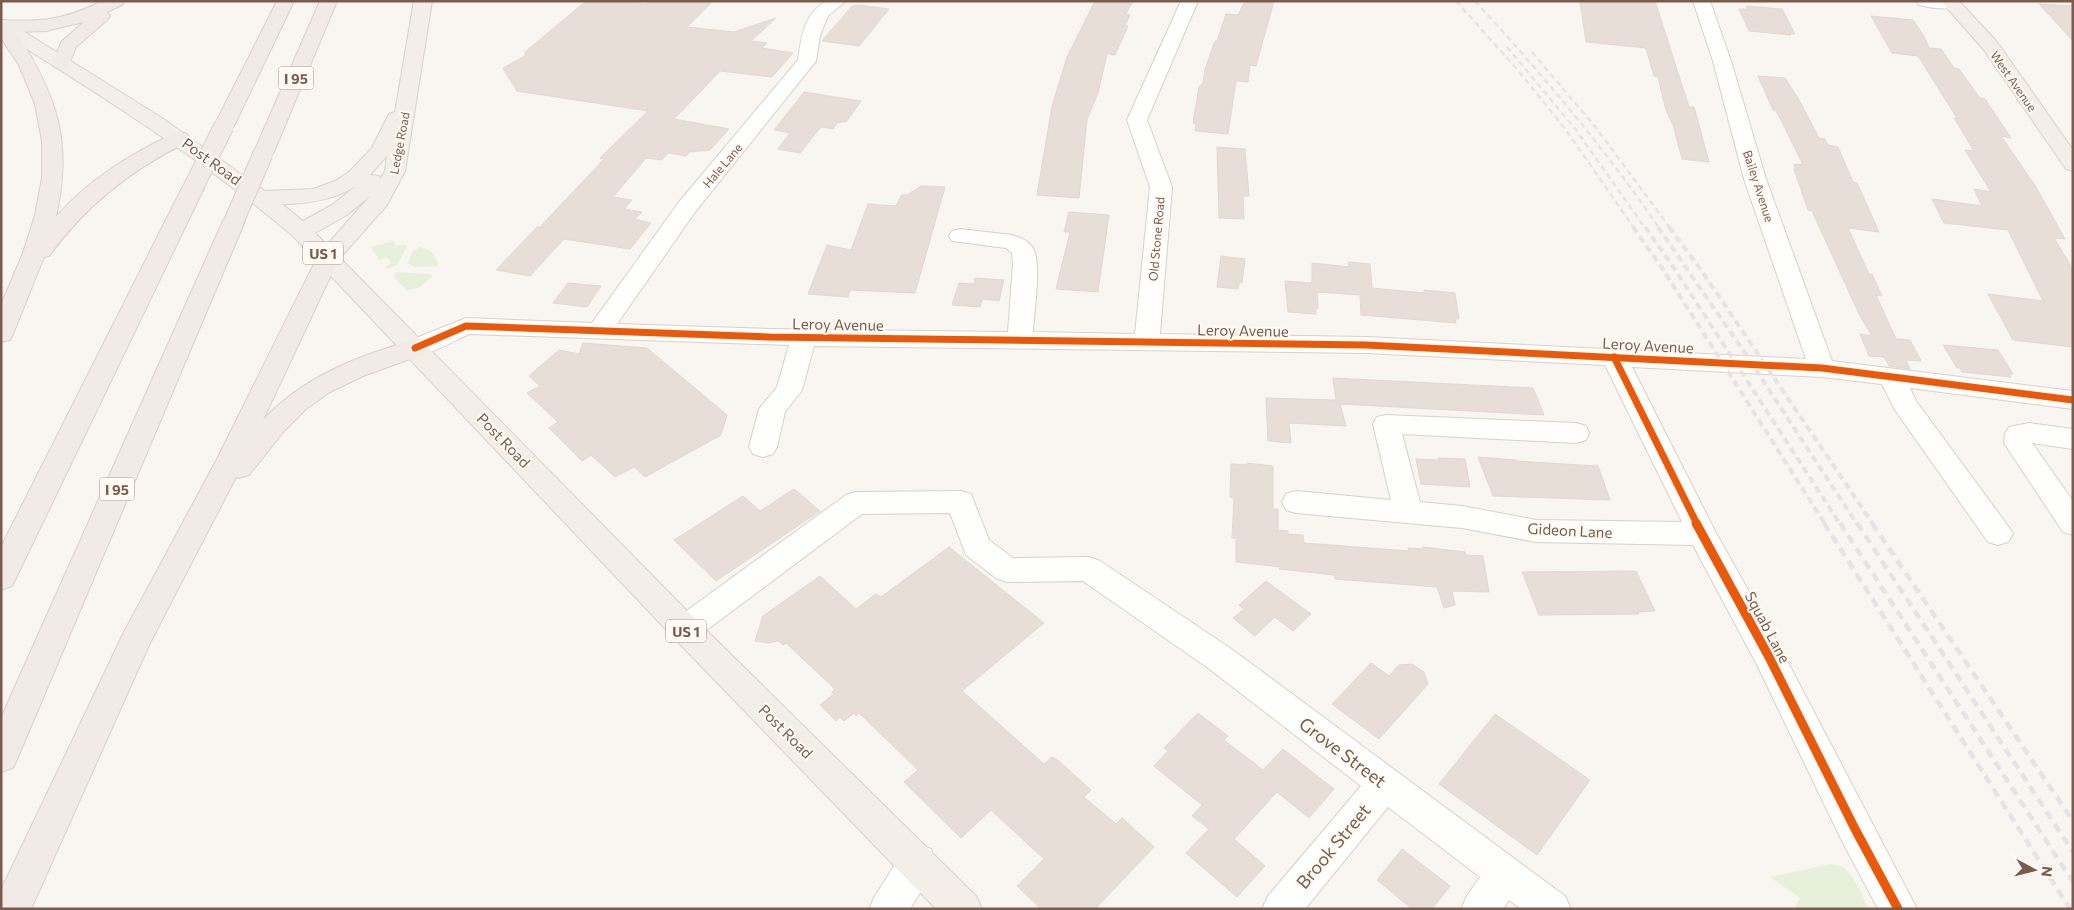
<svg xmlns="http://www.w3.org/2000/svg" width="2074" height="910" font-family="Commissioner,sans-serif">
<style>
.green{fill:#e7f0db}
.building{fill:#e6ded7;stroke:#e2d8d2}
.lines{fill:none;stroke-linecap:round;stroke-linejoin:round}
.minor-casing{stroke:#d7d1cb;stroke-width:2}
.major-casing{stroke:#dad1cc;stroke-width:2}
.highway-casing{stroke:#dad1cc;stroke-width:2}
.minor{fill:#fefefd;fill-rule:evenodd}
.major{fill:#f3eee8;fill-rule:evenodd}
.highway{fill:#f2eae7;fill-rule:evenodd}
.rail-far2{stroke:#e6e3e7;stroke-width:2.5;stroke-dasharray:5.5 4;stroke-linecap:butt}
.rail-far1{stroke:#e6e3e7;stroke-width:4;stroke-dasharray:7 4.5;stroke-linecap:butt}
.rail{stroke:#e6e3e7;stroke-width:4.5;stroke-dasharray:9 6;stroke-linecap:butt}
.highway-bridge-casing{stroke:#dad1cc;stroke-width:21;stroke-linecap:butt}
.highway-bridge{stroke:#f2eae7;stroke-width:19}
.cycleway-far1-casing{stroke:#fffaf3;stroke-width:10}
.cycleway-casing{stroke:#fffaf3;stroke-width:12}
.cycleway-far1{stroke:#e8590c;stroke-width:7}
.cycleway{stroke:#e8590c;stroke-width:9}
.labels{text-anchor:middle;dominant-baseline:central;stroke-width:4;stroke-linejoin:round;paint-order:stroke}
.far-street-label{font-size:12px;fill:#7a5c4d;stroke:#fffaf3}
.shield{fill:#fffaf3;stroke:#a28b7f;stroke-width:1}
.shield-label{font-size:14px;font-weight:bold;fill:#7a5c4d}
.street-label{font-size:15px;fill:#7a5c4d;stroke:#fffaf3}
.near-street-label{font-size:18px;fill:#7a5c4d;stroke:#fffaf3}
</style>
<rect width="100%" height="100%" fill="#f9f5f0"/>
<g class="green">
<polygon points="394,241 395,246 407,245 406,248 397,265 388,269 385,267 392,263 387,257 379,260 371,247"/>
<polygon points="420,247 431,251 438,263 437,266 415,267 408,264 412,252"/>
<polygon points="397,272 430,274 433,276 420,287 407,291 393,276"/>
<path d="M1831,864C1853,865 1860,892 1869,909H1794L1800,898L1770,877Z"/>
</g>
<g class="building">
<polygon points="586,1 623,1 645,4 648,1 662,3 663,1 713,1 687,27 734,32 776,18 751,41 767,43 762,48 793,53 772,77 720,71 674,119 729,129 710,150 689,152 686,156 668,153 662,160 646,158 613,197 632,200 624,209 642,212 635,219 651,223 630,249 564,239 530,276 496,270 537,227 540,227 604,159 600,158 648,111 517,91 503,68 525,56 525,52"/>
<polygon points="1095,1 1133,1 1126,14 1130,15 1125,26 1128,26 1115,55 1107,54 1098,93 1087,119 1079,198 1037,195 1052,106 1067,57"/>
<polygon points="1245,1 1274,1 1256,66 1250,65 1248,82 1236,81 1228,134 1195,131 1196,124 1193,123 1199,87 1203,83 1205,69 1215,41 1217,41 1226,14 1238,15"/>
<polygon points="1580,1 1655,1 1689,107 1694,107 1709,162 1682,159 1673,125 1666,110 1658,77 1654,76 1646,48 1586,42"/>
<polygon points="2039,4 2073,6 2073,41"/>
<polygon points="858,5 889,9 859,46 822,41 852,6"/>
<polygon points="1746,6 1782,9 1795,34 1790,33 1791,35 1749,31 1739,9 1748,9"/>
<polygon points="1871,16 1913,20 1925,38 1929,48 1941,49 1954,68 1959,69 1980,98 1985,99 2011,138 2001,136 2036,187 2065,239 2054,238 2073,269 2073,347 2013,340 1988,294 2043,301 2008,230 1944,223 1932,199 1982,206 1974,189 1991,192 1965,150 1974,151 1954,118 1957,118 1918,56 1892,53"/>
<polygon points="1758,76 1785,78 1798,98 1819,138 1825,139 1828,145 1838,147 1853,182 1857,183 1879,232 1848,228 1869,274 1872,274 1882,296 1876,295 1896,339 1910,340 1921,361 1906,360 1910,369 1889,366 1884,357 1869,356 1860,334 1872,336 1859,314 1812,211 1808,210 1794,169 1796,169 1794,164 1803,165 1781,120 1776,111 1773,110"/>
<polygon points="804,92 861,101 847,121 837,123 833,129 821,127 800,153 778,149 790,133 774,130"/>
<polygon points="1217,147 1245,149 1249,196 1243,196 1244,219 1219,218"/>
<polygon points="921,186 945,187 915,293 850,290 848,297 808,294 827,245 851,250 868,204 896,206 902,195 907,195"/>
<polygon points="1069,212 1109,215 1098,292 1056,289 1070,232 1064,232"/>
<polygon points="1221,256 1245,259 1242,283 1239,283 1238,289 1217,287"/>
<polygon points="1348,262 1370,264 1372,288 1424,293 1424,290 1455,293 1459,319 1455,319 1456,323 1361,315 1360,295 1317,292 1318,309 1315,309 1316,314 1288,312 1285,281 1312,283 1312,263 1349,267"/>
<polygon points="975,278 1004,280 999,301 982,299 980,307 952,305 959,283 974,284"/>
<polygon points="568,283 601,286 587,307 553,303"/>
<polygon points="583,343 647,348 727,415 721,435 645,477 634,467 615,477 591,455 582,461 549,428 558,422 527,393 540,386 529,376 538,368 559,350 579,354"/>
<polygon points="1943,345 1998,350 2013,374 2009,374 2011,377 1962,372 1960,368 1957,368"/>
<polygon points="1333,378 1533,388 1544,415 1340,404 1346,426 1289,423 1291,443 1268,441 1266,398 1336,400"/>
<polygon points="1478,457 1516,460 1516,461 1598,466 1610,500 1493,496"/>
<polygon points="1438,458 1465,459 1470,487 1421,484 1416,459 1439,460"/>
<polygon points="1247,463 1273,466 1273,509 1278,509 1278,530 1288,531 1288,534 1303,535 1304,543 1409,551 1408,548 1423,549 1423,547 1465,552 1466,555 1483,556 1489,592 1452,591 1455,605 1444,608 1437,587 1335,579 1334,575 1279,569 1282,567 1236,562 1236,538 1232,538 1234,498 1230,497 1231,464 1247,465"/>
<polygon points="794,489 820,511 716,581 674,540 743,496 760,511"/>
<polygon points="949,547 1044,623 962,691 1044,764 1052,757 1060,762 1091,790 1084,797 1116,824 1122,818 1154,847 1095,909 1041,909 1017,886 1044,859 991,810 961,838 904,782 918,770 859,713 856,716 854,713 844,721 840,717 836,721 820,705 834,694 832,692 835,689 786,643 783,645 778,641 767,643 755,641 763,616 820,576 856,609 876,594 881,597"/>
<polygon points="1636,571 1655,611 1638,612 1639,614 1539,615 1522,572"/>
<polygon points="1266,581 1311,614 1293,631 1275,617 1255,636 1233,618 1244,609 1239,605"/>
<polygon points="1371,663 1389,676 1399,665 1412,664 1424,672 1428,684 1379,739 1332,704"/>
<polygon points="1198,713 1228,736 1224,740 1263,770 1283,749 1334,789 1309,818 1277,792 1234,839 1265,866 1237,897 1186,853 1209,829 1192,816 1202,805 1154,766 1168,751 1164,748"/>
<polygon points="1495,714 1590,780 1537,855 1439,784"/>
<polygon points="1402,849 1450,886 1432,909 1412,909 1377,880"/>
</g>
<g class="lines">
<g class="minor-casing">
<g id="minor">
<path d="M826,1H846L828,16L820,35L816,61L695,212L617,324L769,329L1008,332L1013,264L1012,253L1006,248L952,241L949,236L952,231L960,229L1012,235C1020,237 1031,242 1034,250C1041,266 1034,314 1033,332L1135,334L1150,187L1127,120L1181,1H1198L1147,120L1172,187L1160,334L1366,337L1806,359L1744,179L1713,61L1693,1H1710L1731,61L1766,179L1832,361L2073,391V409L1910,388L1916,401L2008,526L2013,534L2008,542L1998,545L1988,542L1895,410L1882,384L1822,377L1632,367L1715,531L1780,647L1917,909H1878L1842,841L1757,665L1693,545L1536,542L1462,528L1296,513L1286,510L1282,502L1286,494L1296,491L1391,500L1373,424L1377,417L1386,415L1576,423L1586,426L1589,433L1586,440L1576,443L1402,434L1420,502L1462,506L1536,520L1682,522L1605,365L1366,353L814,346L802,390L785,412L777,447L773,454L763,457L753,454L749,447L759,409L777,387L789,345L469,334C451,342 426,359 406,354L402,348L406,342L466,318L592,323L679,202L798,60C802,35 803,16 826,1Z"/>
<path d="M1917,1H1959L1961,3L1958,7C1946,10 1931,8 1919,5Z"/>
<polygon points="2029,423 2073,429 2073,449 2032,443 2073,501 2073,535 2063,532 2004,443 2005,434 2009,427"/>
<polygon points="961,491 971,494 989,540 1013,558 1089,557 1100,561 1230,648 1565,896 1571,909 1521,909 1509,900 1503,909 1461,909 1467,896 1480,877 1388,807 1305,909 1262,909 1268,896 1361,786 1208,668 1083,581 1007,582 996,578 966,555 950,513 862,514 696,638 685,642 674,638 669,629 674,620 846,495 856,492"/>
<polygon points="918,844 931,849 936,862 931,875 910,909 869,909 875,896 905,849"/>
</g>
</g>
<g class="major-casing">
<g id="major">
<path d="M414,1H432L405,171L387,205L340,258L696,620L976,896L982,909H936L674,638L293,236C202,159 102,96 1,33V20L7,21L162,118L265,191L313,189L335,181L349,172L372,148L389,114L395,112ZM387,156L385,171L380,179L379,176L370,175ZM356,186L332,205L303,221L282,204C308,204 334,200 356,186ZM370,196L327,245L315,233L347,215Z"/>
<polygon points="1941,1 1959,1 1997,42 2073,150 2073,171 2066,169 1984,50"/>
</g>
</g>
<g class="highway-casing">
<g id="highway">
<path d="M102,1H124L122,5L107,12L110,16L107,20L76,47L68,67L61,69L54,67L52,63L62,41L84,22L46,31L16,32C57,95 73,142 56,217C88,180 129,155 173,134L180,132L187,134L190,138L187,142C131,170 86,205 49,256L44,257L13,334L10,340L1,342V305L23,253L35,215L42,178V141L35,104L19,65L1,38V20C42,22 65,20 102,1Z"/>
<polygon points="277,1 294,1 234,126 231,130 224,132 217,130 214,126"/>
<polygon points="320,1 337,1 273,154 270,158 263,160 256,158 253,154"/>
<polygon points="193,182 201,183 204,188 16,578 12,586 1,590 1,547 182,188 185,183"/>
<polygon points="234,214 242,216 245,221 18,757 13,768 1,772 1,718 223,221 226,216"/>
<path d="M328,251L336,253L339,258L263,420C303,377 359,355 415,340L424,342L428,348L424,354L363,376L328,393L305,410L285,430L249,475L239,478L236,477L150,643L31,909H1V890L124,632L216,461L317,258L320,253Z"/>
</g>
</g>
<use href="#minor" class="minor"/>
<use href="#major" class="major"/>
<use href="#highway" class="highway"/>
<g class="rail-far2">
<polyline points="1456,1 1516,68 1566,130 1634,228"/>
<path d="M1475,1C1541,73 1604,147 1659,228"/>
<polyline points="1507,47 1576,130 1645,228"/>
<polyline points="1532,52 1597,129 1670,228"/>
</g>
<g class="rail-far1">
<polyline points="1633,227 1662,268 1825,524"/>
<polyline points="1645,227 1674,268 1840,524"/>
<polyline points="1658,227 1745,353 1857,524"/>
<polyline points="1669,227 1699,267 1873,524"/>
</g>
<g class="rail">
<polyline points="1824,523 2070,909"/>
<polyline points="1840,523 2073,882"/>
<polyline points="1857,523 2073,852"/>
<polyline points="1872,523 2073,821"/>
</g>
<g class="highway-bridge-casing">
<g id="highway-bridge">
<polyline points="193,188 224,126"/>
<polyline points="234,221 263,154"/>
</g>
</g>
<use href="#highway-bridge" class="highway-bridge"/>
<g class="cycleway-far1-casing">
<g id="cycleway-far1">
<polyline points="415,348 466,326 769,337 1366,345 1822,368 2073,400"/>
<polyline points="1614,357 1697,524"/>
</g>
</g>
<g class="cycleway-casing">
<polyline id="cycleway" points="1696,523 1769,657 1855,829 1898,909"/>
</g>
<use href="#cycleway-far1" class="cycleway-far1"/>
<use href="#cycleway" class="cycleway"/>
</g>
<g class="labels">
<g class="far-street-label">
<text transform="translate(2014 81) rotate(55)">West Avenue</text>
<text transform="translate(399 143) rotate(-79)">Ledge Road</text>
<text transform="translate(722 165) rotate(-50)">Hale Lane</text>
<text transform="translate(1759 186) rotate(72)">Bailey Avenue</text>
<text transform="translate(1156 239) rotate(-85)">Old Stone Road</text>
</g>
<g class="shield">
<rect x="278.5" y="66.5" width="35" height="23" rx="4"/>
<rect x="303" y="241.5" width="40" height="23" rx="4"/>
<rect x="99.5" y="477.5" width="35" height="23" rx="4"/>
<rect x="666" y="619.5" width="40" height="23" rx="4"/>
</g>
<g class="shield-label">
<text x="296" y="78">I 95</text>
<text x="323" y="253">US 1</text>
<text x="117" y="489">I 95</text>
<text x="686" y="631">US 1</text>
</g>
<g class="street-label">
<text transform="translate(212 161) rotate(36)">Post Road</text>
<text transform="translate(838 324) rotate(1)">Leroy Avenue</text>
<text transform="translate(1243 330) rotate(1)">Leroy Avenue</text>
<text transform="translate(1648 345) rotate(3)">Leroy Avenue</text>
<text transform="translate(504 440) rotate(46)">Post Road</text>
<text transform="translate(1570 530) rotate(3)">Gideon Lane</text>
<text transform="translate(1768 627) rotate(62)">Squab Lane</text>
<text transform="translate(786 731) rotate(45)">Post Road</text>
</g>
<g class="near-street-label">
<text transform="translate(1343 752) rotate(37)">Grove Street</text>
<text transform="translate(1333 846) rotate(-50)">Brook Street</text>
</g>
</g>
<rect width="2074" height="910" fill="none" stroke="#7a5c4d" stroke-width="5"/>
<g transform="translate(2034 870) rotate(97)" stroke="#fffaf3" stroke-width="4" paint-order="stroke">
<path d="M0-4L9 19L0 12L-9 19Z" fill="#7a5c4d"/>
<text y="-8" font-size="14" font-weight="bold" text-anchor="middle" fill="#7a5c4d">N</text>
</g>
</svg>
